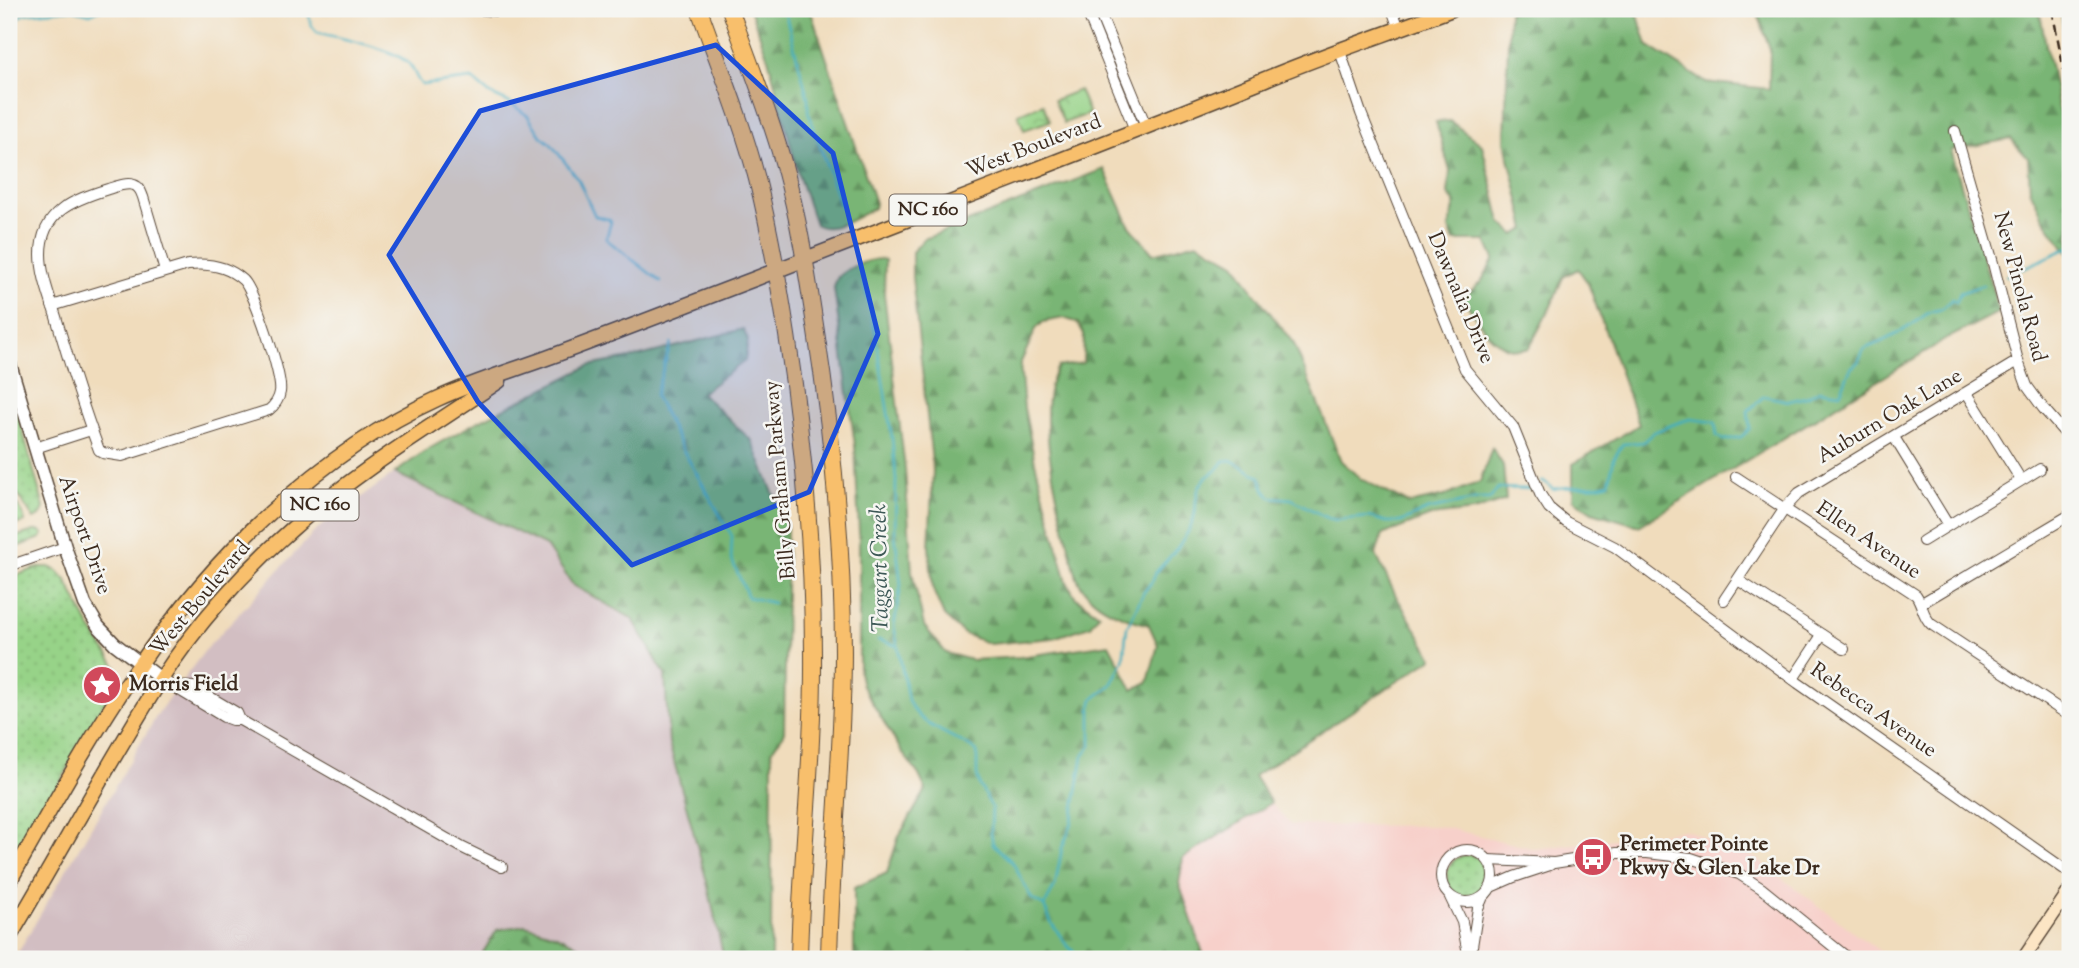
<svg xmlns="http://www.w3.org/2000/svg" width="2079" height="968" font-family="'Sorts Mill Goudy',serif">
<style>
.built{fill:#f7d0ca}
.industrial{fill:#d2bec2}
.grass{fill:url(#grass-dots);stroke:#697e53;stroke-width:2}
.forest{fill:url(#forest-firs);stroke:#5a7049;stroke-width:2}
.park{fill:url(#park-crowns);stroke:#697e53;stroke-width:2}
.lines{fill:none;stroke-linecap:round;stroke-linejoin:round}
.stream{stroke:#40aebd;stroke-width:2.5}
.minor-casing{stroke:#564536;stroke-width:12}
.tertiary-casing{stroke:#564536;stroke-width:15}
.secondary-casing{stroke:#564536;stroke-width:15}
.primary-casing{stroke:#564536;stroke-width:17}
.trunk-casing{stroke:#564536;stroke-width:18}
.minor{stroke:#fff;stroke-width:10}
.tertiary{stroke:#fff;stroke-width:12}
.secondary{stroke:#fce5c4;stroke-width:12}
.primary{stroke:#f8bf6c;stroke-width:14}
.trunk{stroke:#f8bf6c;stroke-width:16}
.rail{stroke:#3b2a1e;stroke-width:2.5;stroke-dasharray:10 5;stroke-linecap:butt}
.marked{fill:#1d4ed8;fill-opacity:0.2;stroke:#1d4ed8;stroke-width:5;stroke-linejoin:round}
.labels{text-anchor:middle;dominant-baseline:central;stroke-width:5;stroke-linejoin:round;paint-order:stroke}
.shield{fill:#f6f6f2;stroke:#73675e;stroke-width:2}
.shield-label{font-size:19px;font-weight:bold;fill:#3b2a1e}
.street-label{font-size:21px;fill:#3b2a1e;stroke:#f6f6f2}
.poi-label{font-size:21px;font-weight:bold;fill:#3b2a1e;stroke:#f6f6f2;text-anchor:start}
.water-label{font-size:23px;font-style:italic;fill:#3d5856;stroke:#f6f6f2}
</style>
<defs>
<pattern id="grass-dots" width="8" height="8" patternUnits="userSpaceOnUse" patternTransform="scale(1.75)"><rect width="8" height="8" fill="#97d388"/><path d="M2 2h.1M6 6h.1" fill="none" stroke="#83b575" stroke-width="1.8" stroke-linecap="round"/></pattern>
<pattern id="forest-firs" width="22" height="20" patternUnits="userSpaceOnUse" patternTransform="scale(1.75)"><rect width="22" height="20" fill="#79b574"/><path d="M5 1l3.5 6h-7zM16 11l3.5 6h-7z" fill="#64935f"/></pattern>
<pattern id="park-crowns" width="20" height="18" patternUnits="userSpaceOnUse" patternTransform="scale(1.75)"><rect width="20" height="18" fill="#97d388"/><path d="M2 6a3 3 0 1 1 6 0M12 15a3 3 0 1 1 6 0" fill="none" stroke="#83b575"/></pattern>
</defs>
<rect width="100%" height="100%" fill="#f6f6f2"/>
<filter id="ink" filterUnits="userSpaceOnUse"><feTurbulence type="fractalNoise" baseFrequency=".0143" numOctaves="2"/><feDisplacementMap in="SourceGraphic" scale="14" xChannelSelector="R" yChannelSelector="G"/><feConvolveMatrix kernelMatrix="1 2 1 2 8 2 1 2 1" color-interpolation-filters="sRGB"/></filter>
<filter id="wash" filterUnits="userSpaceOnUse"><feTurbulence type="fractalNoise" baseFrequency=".00686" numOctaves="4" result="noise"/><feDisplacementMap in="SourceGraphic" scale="28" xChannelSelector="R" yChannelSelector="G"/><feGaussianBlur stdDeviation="1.57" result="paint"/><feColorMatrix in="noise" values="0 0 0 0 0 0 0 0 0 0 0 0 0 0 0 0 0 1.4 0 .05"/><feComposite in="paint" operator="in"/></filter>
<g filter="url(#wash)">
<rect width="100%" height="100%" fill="#f0dcbc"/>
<polygon class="built" points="1271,803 1291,825 1439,826 1535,849 1686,830 1755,858 1890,959 1205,959 1179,883 1183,858"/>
<polygon class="industrial" points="395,473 546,546 573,585 633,619 665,675 669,743 707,882 724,959 594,959 587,952 497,930 479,959 14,959 160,710 206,649 317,529"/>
<g class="grass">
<polygon points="9,382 44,508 41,515 34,519 9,482"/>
<polygon points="9,491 23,514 25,522 9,527"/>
<polygon points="34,531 41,531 43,534 41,538 12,549 9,539"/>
<polygon points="40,567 49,567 58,571 66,580 91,629 119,671 115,686 9,872 9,609 13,607 9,578"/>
<circle cx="1468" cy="876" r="21"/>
</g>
<g class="forest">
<path d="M750,9H810L875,203L874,208C858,216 832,235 815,224L799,177L768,58Z"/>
<path d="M1515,9H1636L1647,45L1705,82L1769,89L1770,49L1756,9H2039L2070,166V255L2045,221L2030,190L2028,158L2011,139L1951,150L1999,312L1948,338L1639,526L1592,512L1573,499V464L1639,425L1588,283L1578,269L1563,277L1551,306L1529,348C1497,358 1478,321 1463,298L1481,282L1494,259L1486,241H1454L1449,229L1455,204L1448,194L1450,171L1436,122L1450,121L1482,145L1501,222L1515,235L1526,229L1505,141L1509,11Z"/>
<polygon points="2060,9 2070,9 2070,58"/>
<path d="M1104,169L1129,225L1153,254L1197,242L1235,263L1254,292L1294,344L1341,461L1361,479L1409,504L1445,496L1480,482L1492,448L1503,465L1506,500L1474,511L1431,516L1382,535L1376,555L1396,596L1433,658L1254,776L1271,803L1183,858L1179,883L1205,959H854V888L887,873L899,836L926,790L919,775L902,752L862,686L859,672V532L855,446L834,288C835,284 836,280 838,277C846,268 874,256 885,260L884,293L905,469L912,572L924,626L946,653L971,660L1020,657L1109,644L1133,690L1148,682L1158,645L1149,625C1121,617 1090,607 1077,578C1065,529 1029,411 1058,367L1083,363L1084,334L1078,323L1064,318L1043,322L1036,329L1020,364L1024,408L1035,462L1067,582L1076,598L1099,614L1090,626L1053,638L990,644L964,634L944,616L933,590L929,547L933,471L912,277V252L924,239Z"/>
<polygon points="743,329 748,340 745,361 701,393 752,441 787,527 784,734 772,750 771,959 724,959 707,882 669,743 665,675 633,619 573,585 546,546 395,473 425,451 477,422 589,366 640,356"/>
<path d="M525,925C550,932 576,940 594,959H479L497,930Z"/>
</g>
<g class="park">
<polygon points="1079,90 1089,114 1064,123 1054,100"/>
<polygon points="1043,104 1050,121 1024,130 1018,114"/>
</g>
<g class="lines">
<g class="stream">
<polyline points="72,9 90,14 101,9"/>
<path d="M307,9L312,26L317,32C341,39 389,47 407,62C414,67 415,78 422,85L472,79L490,94L510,103L528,116L541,136L551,144L578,179L595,216L608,219L611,222L606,239L661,282"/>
<polyline points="784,9 808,98 808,111 841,207"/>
<polyline points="9,25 24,14 71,9"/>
<path d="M862,274L875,331L892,438L896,479L895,534L901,585L894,626L908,700C921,730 954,733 977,752V775L980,786L992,808L991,833L993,844L1013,863L1032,899L1044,906L1052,924L1066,944L1081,959"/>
<polyline points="2006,276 2070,247"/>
<polyline points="671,343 655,396 683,450 732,536 731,558 748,597 773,603"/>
<path d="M1541,482H1545L1553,489C1572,485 1591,489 1609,483L1614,458L1623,444L1643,442L1654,432L1677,423L1690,419L1715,422L1717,436L1724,440L1741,437L1750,429L1748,411L1764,396L1789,401L1806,397L1819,390L1840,393L1851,368L1858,362L1864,349C1888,340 1907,330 1928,313C1933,310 1940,311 1944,307C1947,305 1949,302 1952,299L1956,302L1960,293L1983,285"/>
<polyline points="878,640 898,646"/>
<path d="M1044,906L1055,886L1062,848L1071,826L1083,756L1091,746V707L1093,699L1111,685L1123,661L1127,627L1144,592L1153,580L1156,572C1170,557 1189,537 1194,517C1197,506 1194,495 1201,484C1208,472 1216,475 1224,461L1231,460L1260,477L1265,491L1271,497L1292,499L1327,518L1336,520L1369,517L1387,522H1401L1427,510L1478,499H1490L1498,488L1530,489L1533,486"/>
</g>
</g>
</g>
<g filter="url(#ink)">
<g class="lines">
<g class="minor-casing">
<g id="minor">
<polyline points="474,9 495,11 504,9"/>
<polyline points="1086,9 1135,130"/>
<polyline points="1098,9 1146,126"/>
<polyline points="1392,9 1399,29"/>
<polyline points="1340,51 1361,113 1465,369 1513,427 1540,494 1549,508 1566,522 1615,547 1798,683 2070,873"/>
<polyline points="1955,131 1993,263 2018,361 2027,386 2043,408 2070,439"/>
<path d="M52,306L188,265C208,263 228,266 243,280C254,290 283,377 280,392C279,399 275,405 269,410L122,456L103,453L99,450C83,407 69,362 56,317C50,297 41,275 41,254C41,212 73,200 108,189C115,187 126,182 134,185C140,187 141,192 143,197L165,271"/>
<polyline points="1967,393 2021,480"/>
<polyline points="1894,437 1948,525"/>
<polyline points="35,448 91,430"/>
<path d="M1736,477L1916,595C1923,605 1922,615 1931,624L2070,716"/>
<polyline points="1923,541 2040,469"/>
<polyline points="9,566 65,547"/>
<polyline points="1738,580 1844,649"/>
<polyline points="1724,600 1785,508 1799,493 2018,361"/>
<polyline points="1922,603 2070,515"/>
<polyline points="161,679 224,717 232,720 240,720 237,713 193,687 175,686"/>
<polyline points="1793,679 1822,635"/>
<polyline points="240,720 463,848 502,867"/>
<circle cx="1467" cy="876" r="26"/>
<polyline points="1488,860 1554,863 1617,853 1647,853 1691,858 1739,874 1761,888 1849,959"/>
<polyline points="1491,887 1514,877 1550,865"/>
<polyline points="1450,897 1462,922 1469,959"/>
<polyline points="1470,959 1478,908 1482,899"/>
</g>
</g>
<g class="tertiary-casing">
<polyline id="tertiary" points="9,361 65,547 85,604 98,626 115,644 161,679"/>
</g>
<g class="secondary-casing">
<polyline id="secondary" points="2023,959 2070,890"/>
</g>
<g class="primary-casing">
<g id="primary">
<path d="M9,882C85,749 155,617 271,512C319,469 377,426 437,399C471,383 508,372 544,359C615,333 686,305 757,278C925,212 1095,148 1263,80C1325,54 1389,33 1452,9"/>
<path d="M9,938C60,853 107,765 160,681C195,626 243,572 292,529C357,471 428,429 499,381"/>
</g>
</g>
<g class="trunk-casing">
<g id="trunk">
<path d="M699,9C719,65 742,121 757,179C770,231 779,283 787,335C803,440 813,546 813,652C814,755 801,857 799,959"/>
<path d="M730,9C749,62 770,114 785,169C799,220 807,273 815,325C832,433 843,543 843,652C843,755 831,857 829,959"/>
</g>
</g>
<use href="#minor" class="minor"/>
<use href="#tertiary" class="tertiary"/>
<use href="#secondary" class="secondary"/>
<use href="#primary" class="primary"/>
<use href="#trunk" class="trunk"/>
<polyline class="rail" points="2052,9 2070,102"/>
</g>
</g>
<path class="marked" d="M716,45L833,153L878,334L809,492L632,565L478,402L389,255L480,111Z"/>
<defs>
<g id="sight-disc" transform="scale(2.0125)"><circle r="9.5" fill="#d1495b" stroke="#f6f6f2"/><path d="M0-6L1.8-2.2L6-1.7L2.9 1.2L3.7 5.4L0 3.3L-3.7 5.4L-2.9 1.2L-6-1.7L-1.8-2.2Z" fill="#fff"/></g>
<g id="bus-disc" transform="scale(2.0125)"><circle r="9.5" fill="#d1495b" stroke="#f6f6f2"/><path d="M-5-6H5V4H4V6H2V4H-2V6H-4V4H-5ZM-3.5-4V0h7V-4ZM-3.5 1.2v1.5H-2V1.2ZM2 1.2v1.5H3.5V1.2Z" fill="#fff"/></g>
</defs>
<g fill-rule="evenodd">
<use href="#sight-disc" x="102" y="685"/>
<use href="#bus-disc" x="1593" y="857"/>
</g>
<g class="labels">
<g class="shield">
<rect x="889.5" y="194.5" width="77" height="31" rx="5"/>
<rect x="281.5" y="489.5" width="77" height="31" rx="5"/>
</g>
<g class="shield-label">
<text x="928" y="210">NC 160</text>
<text x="320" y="505">NC 160</text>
</g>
<g class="street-label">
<text transform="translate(1034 147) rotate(-21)">West Boulevard</text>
<text transform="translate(2019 287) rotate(75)">New Pinola Road</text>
<text transform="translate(1460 298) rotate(67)">Dawnalia Drive</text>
<text transform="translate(1890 417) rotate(-31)">Auburn Oak Lane</text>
<text transform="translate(781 480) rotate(-95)">Billy Graham Parkway</text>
<text transform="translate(84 535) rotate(71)">Airport Drive</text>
<text transform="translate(1868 541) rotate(34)">Ellen Avenue</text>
<text transform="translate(201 599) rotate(-50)">West Boulevard</text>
<text transform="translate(1873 711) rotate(35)">Rebecca Avenue</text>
</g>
<g class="poi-label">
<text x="129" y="685">Morris Field</text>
<text x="1620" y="845">Perimeter Pointe<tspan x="1620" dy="24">Pkwy &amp; Glen Lake Dr</tspan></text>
</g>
<g class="water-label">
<text transform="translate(881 568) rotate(-91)">Taggart Creek</text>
</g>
</g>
<rect width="2079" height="968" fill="none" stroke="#f6f6f2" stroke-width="35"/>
</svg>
